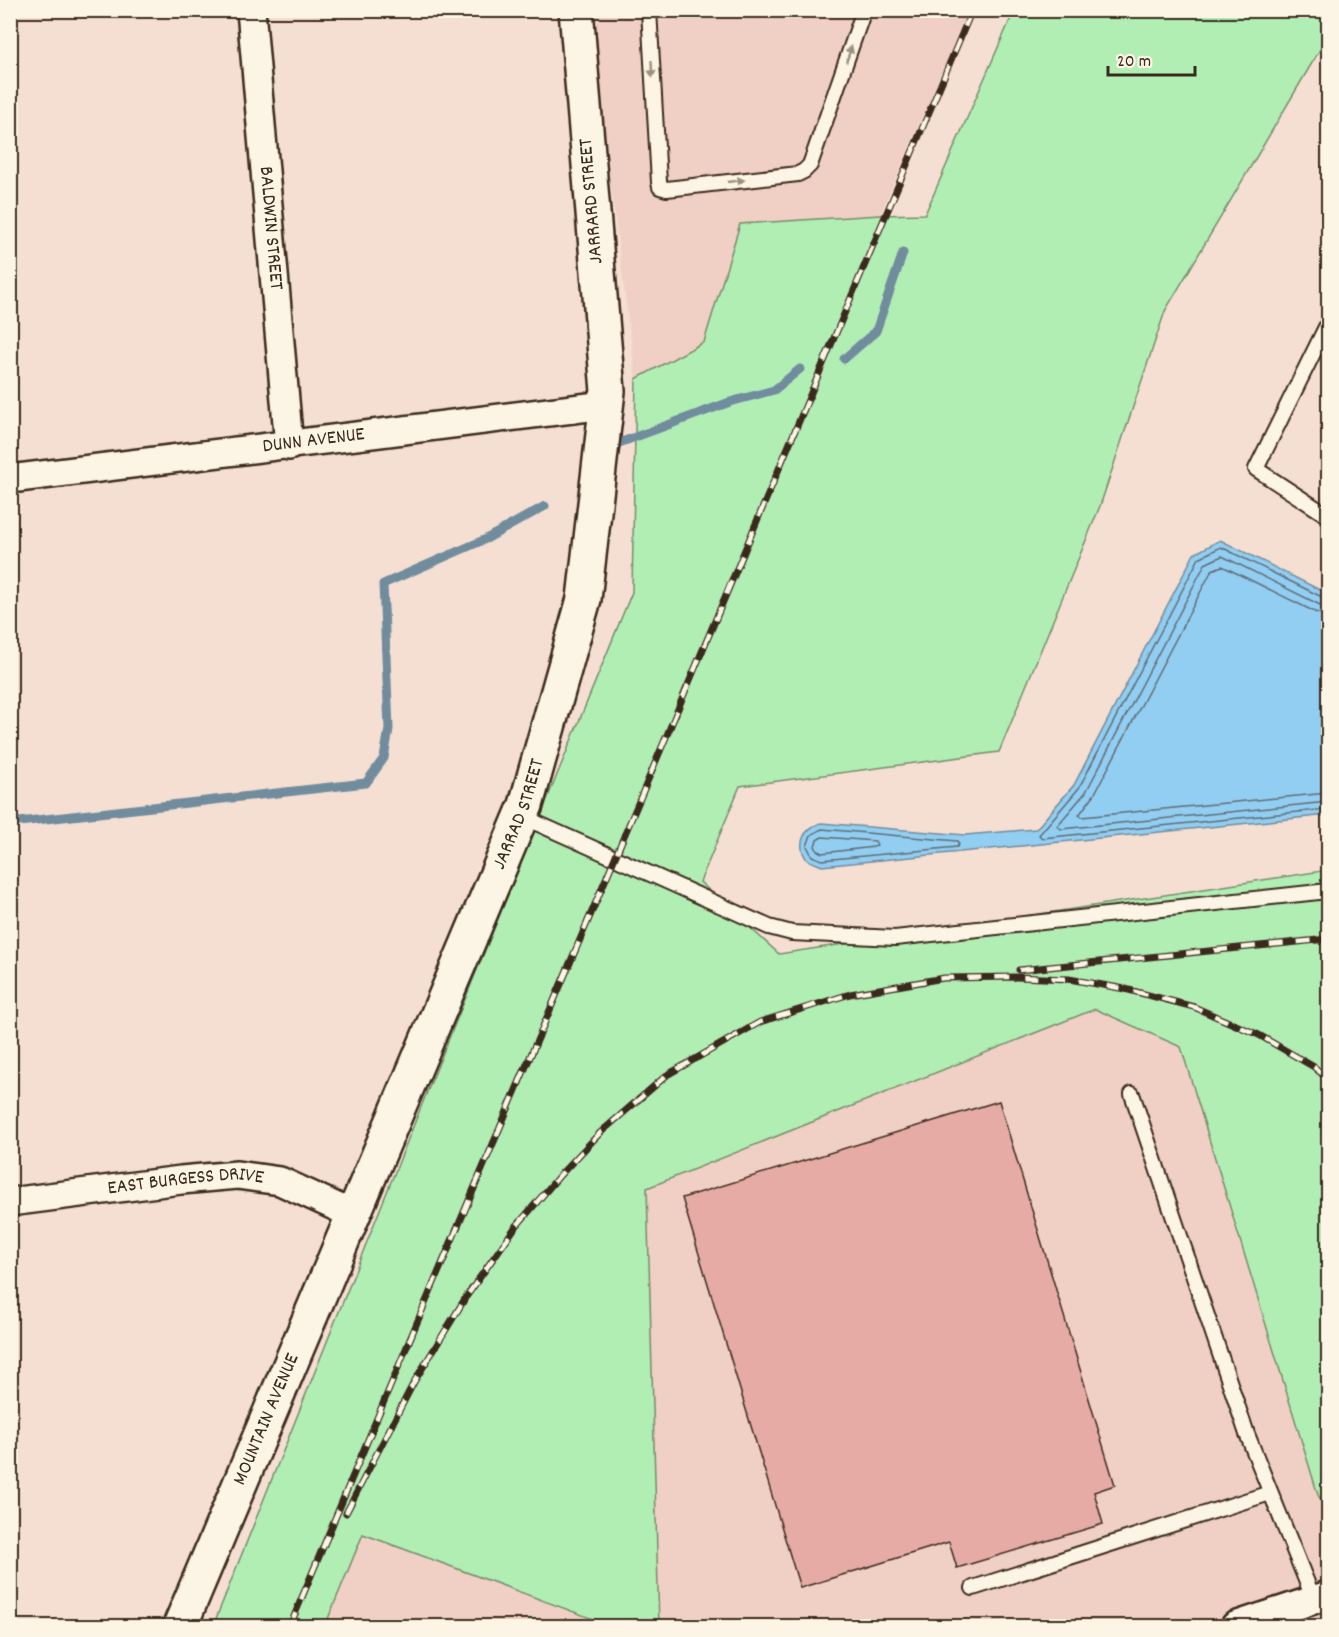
<svg xmlns="http://www.w3.org/2000/svg" width="1339" height="1637" font-family="Dekko,sans-serif">
<style>
.built{fill:#f0cfc4}
.green{fill:#b1eeb4;stroke:#768c69;stroke-width:1.5}
.water{fill:#92cef2;stroke:#6f8c9d;stroke-width:1.5}
.lines{fill:none;stroke-linecap:round;stroke-linejoin:round}
.shore{stroke:#5e6c73;stroke-width:1.5}
.stream{stroke:#6f8c9d;stroke-width:9}
.building{fill:#e6aba5;stroke:#3b2a1e;stroke-width:1.5}
.service-casing{stroke:#3b2a1e;stroke-width:18}
.minor-casing{stroke:#3b2a1e;stroke-width:32}
.tertiary-casing{stroke:#3b2a1e;stroke-width:38}
.service{stroke:#fcf5e5;stroke-width:14}
.minor{stroke:#fcf5e5;stroke-width:27}
.tertiary{stroke:#fcf5e5;stroke-width:33}
.rail-casing{stroke:#3b2a1e;stroke-width:7}
.rail{stroke:#fcf5e5;stroke-width:4.5;stroke-dasharray:14;stroke-linecap:butt}
.oneway{fill:#9c9082}
.labels{text-anchor:middle;dominant-baseline:central;stroke-width:4.5;stroke-linejoin:round;paint-order:stroke}
.street-label{font-size:20px;fill:#3b2a1e;stroke:#fcf5e5}
</style>
<rect width="100%" height="100%" fill="#f5dfd2"/>
<filter id="ink" filterUnits="userSpaceOnUse"><feTurbulence type="fractalNoise" baseFrequency=".0167" numOctaves="2"/><feDisplacementMap in="SourceGraphic" scale="12" xChannelSelector="R" yChannelSelector="G"/><feConvolveMatrix kernelMatrix="1 2 1 2 8 2 1 2 1" color-interpolation-filters="sRGB"/></filter>
<g filter="url(#ink)">
<g class="built">
<polygon points="588,11 968,11 880,215 740,224 704,342 636,379"/>
<polygon points="1095,1009 1181,1047 1318,1495 1328,1513 1328,1626 659,1626 646,1188"/>
<polygon points="363,1534 612,1626 325,1626"/>
</g>
<polygon class="green" points="1014,11 1328,11 1328,36 1165,311 1100,506 999,752 740,786 700,882 779,954 1328,870 1328,1513 1318,1495 1181,1047 1095,1009 647,1188 659,1626 612,1626 363,1534 325,1626 213,1626 425,1097 632,592 636,379 704,342 740,224 880,215 925,214"/>
<path class="water" d="M1220,540L1328,594V815L822,866L807,860C796,844 803,829 821,823L965,835L1036,829L1074,785L1194,554Z"/>
<g class="lines">
<g class="shore">
<polyline points="1328,599 1324,598 1221,547 1199,558 1079,788 1039,835 1042,838 1328,809"/>
<polyline points="1328,606 1320,605 1222,556 1205,564 1086,792 1057,826 1061,829 1328,802"/>
<polyline points="1328,615 1317,613 1222,566 1212,570 1094,795 1079,815 1082,817 1328,793"/>
<polygon points="822,829 957,841 959,844 957,847 822,860 812,856 807,846 811,835"/>
<polygon points="822,837 875,841 877,845 874,847 822,853 817,850 815,846 817,840"/>
</g>
<g class="stream">
<polyline points="844,359 876,331 903,253"/>
<polyline points="619,443 730,402 774,390 800,369"/>
<polyline points="10,823 366,783 384,758 389,729 383,584 486,539 545,506"/>
</g>
</g>
<polygon class="building" points="999,1101 1115,1485 1094,1492 1103,1524 957,1568 949,1542 800,1588 682,1198"/>
<g class="lines">
<g class="service-casing">
<g id="service">
<polyline points="649,10 659,182 660,187 667,189 798,174 804,171 810,165 864,10"/>
<polyline points="1328,323 1256,469 1328,516"/>
<polyline points="521,816 769,927 792,933 895,938 1328,891"/>
<polyline points="1132,1094 1247,1434 1314,1600"/>
<polyline points="973,1588 1270,1493"/>
</g>
</g>
<g class="minor-casing">
<g id="minor">
<path id="s1" d="M251,10L289,446"/>
<path id="s2" d="M10,479L597,406L608,391"/>
<path id="s3" d="M10,1202L181,1180L237,1175L280,1181L354,1215"/>
<polyline points="1235,1626 1328,1595"/>
</g>
</g>
<g class="tertiary-casing">
<g id="tertiary">
<path id="s4" d="M180,1626L526,805L584,599L608,391L576,10"/>
</g>
</g>
<use href="#service" class="service"/>
<use href="#minor" class="minor"/>
<use href="#tertiary" class="tertiary"/>
<g class="rail-casing">
<g id="rail">
<polyline points="1019,970 1328,939"/>
<polyline points="346,1513 414,1382 466,1297 514,1229 560,1175 600,1133 667,1075 760,1022 850,994 944,978 1016,977 1069,979 1125,989 1194,1007 1259,1035 1314,1067 1328,1079"/>
<polyline points="290,1626 413,1332 656,761 972,10"/>
</g>
</g>
<use href="#rail" class="rail"/>
</g>
<defs><path id="oneway-solid" d="M-6-.8H1V-3.2L6.5 0L1 3.2V.8H-6Z" transform="scale(1.5)"/></defs>
<g class="oneway">
<use href="#oneway-solid" transform="translate(849 54) rotate(-71)"/>
<use href="#oneway-solid" transform="translate(652 69) rotate(86)"/>
<use href="#oneway-solid" transform="translate(736 181) rotate(-6)"/>
</g>
</g>
<g class="labels">
<g class="street-label">
<text transform="translate(592 201) rotate(-95)">JARRARD STREET</text>
<text stroke="none"><textPath href="#s1" startOffset="219">BALDWIN STREET</textPath></text>
<text stroke="none"><textPath href="#s2" startOffset="306">DUNN AVENUE</textPath></text>
<text stroke="none"><textPath href="#s4" startOffset="880">JARRAD STREET</textPath></text>
<text stroke="none"><textPath href="#s3" startOffset="177">EAST BURGESS DRIVE</textPath></text>
<text stroke="none"><textPath href="#s4" startOffset="224">MOUNTAIN AVENUE</textPath></text>
</g>
</g>
<rect width="1339" height="1637" fill="none" stroke="#fcf5e5" stroke-width="36"/>
<rect x="18" y="18" width="1303" height="1601" fill="none" stroke="#3b2a1e" stroke-width="2" filter="url(#ink)"/>
<path d="M1108 66v9h87v-9" fill="none" stroke="#3b2a1e" stroke-width="3"/>
<text x="1117" y="66" font-size="18" fill="#3b2a1e" stroke="#fcf5e5" stroke-width="4.5" paint-order="stroke">20 m</text>
</svg>
